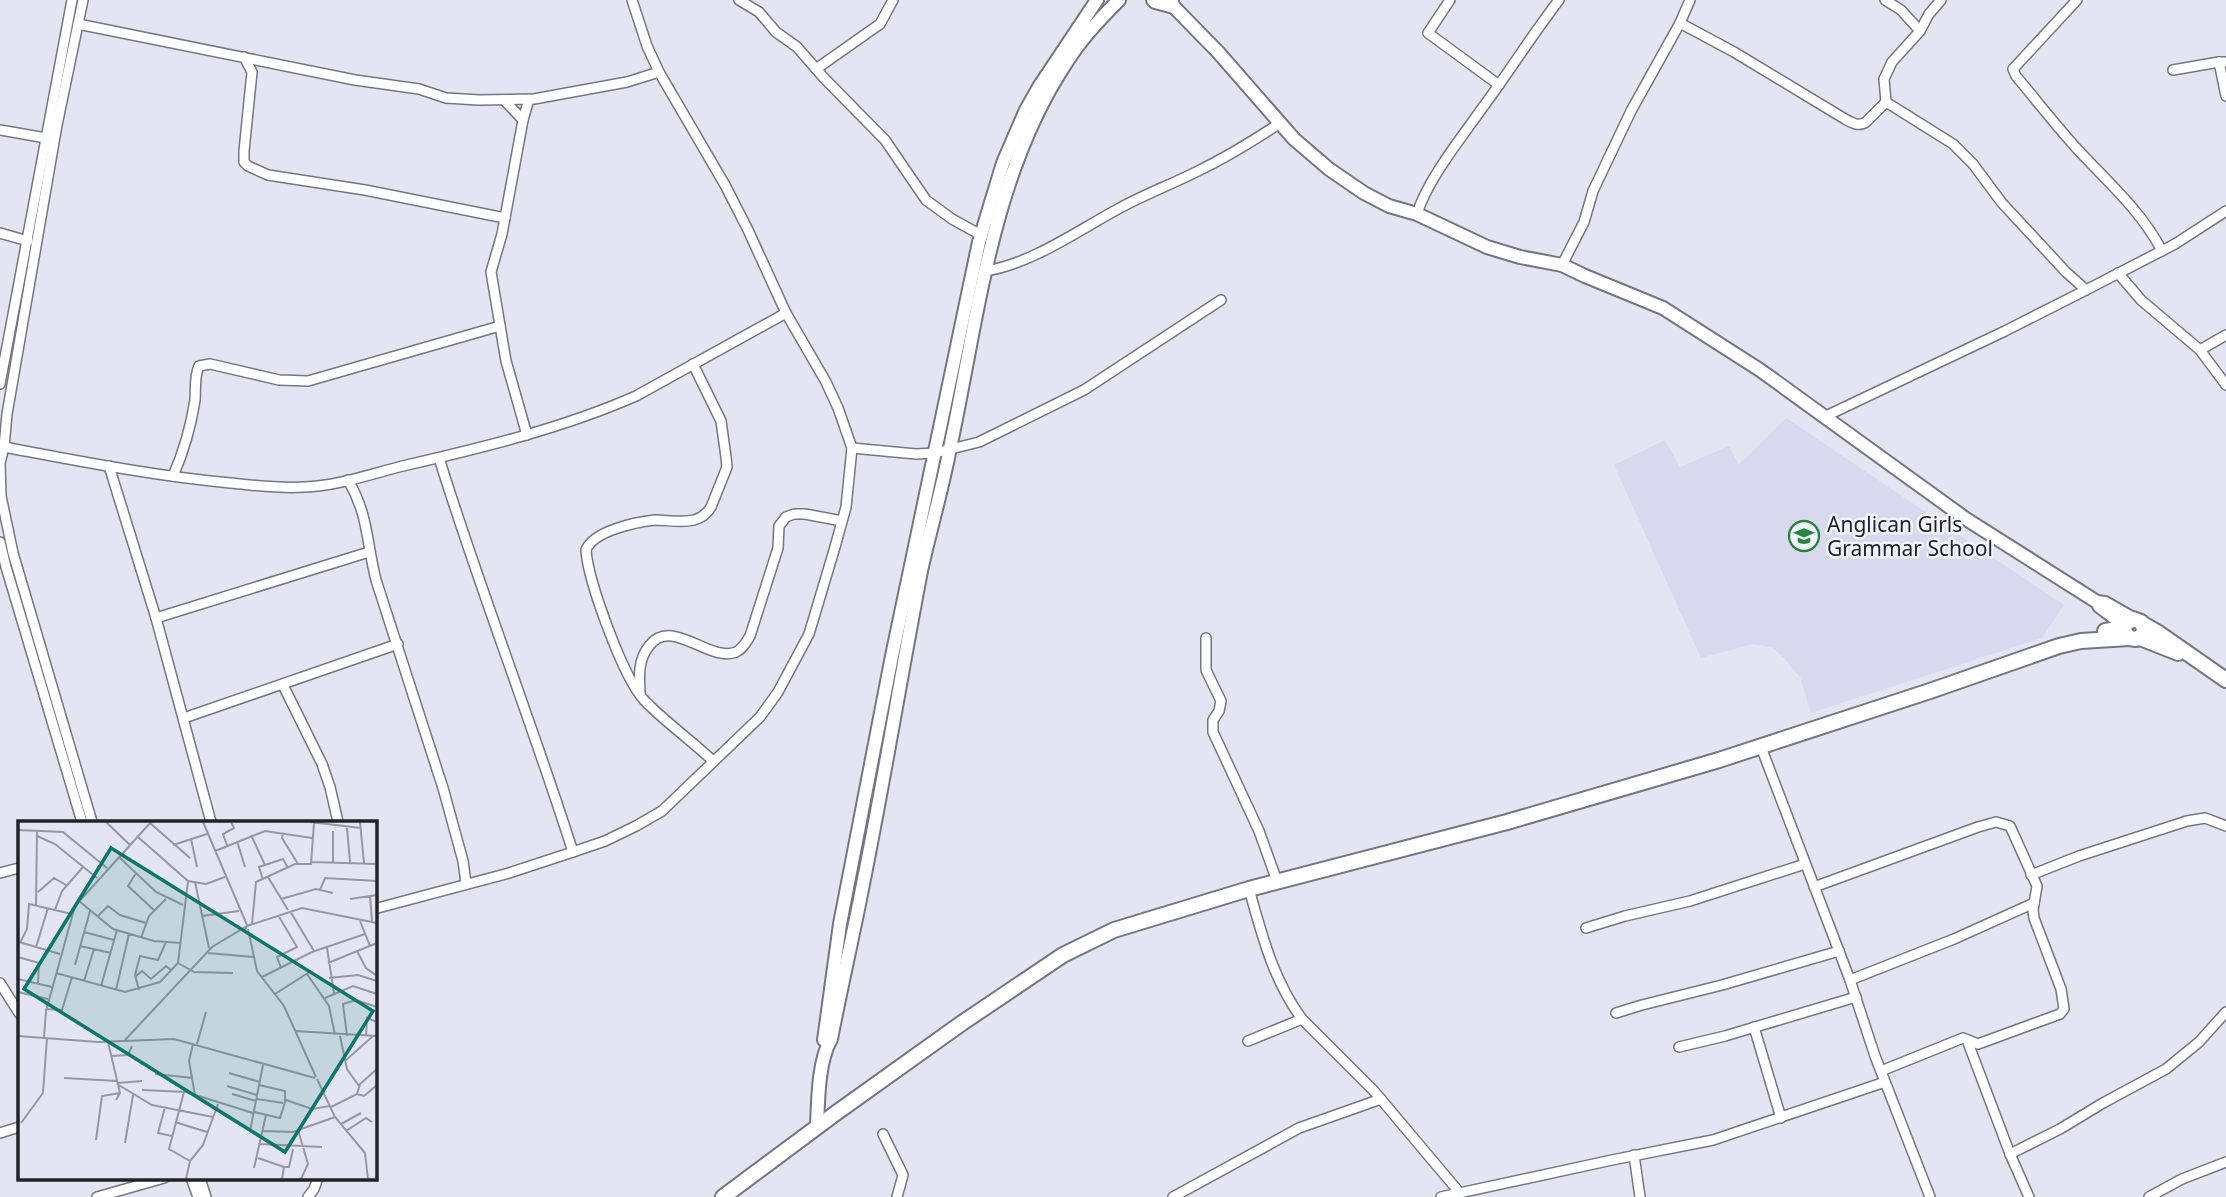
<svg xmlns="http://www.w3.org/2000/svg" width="2226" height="1197" font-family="'Noto Sans',sans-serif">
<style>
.built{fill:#d7daef}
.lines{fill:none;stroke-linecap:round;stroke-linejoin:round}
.minor-casing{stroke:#757683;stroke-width:12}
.tertiary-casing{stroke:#757683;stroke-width:16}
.secondary-casing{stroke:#757683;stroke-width:16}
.primary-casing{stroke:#757683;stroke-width:18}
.minor{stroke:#fff;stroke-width:9}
.tertiary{stroke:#fff;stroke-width:12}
.secondary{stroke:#fff;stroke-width:12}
.primary{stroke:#fff;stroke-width:14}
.labels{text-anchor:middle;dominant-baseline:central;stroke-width:5;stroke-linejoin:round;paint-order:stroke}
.poi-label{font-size:21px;fill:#222227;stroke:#f1f3fe;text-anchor:start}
.inset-road{fill:none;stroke:#9697a1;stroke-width:2}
.view{fill:#0f766e;fill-opacity:0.15;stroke:#0f766e;stroke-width:3.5}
.inset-edge{fill:none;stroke:#222227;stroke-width:3.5}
</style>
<rect width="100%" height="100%" fill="#e4e5f3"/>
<polygon class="built" points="1786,418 2064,605 2042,638 1811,713 1800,677 1783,657 1773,648 1753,644 1701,658 1614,465 1665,440 1680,467 1729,446 1739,465"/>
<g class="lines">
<g class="minor-casing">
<g id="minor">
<polyline points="83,0 57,125 7,414 4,447 0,463 1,496 13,553 92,822"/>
<polyline points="739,0 759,12 776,32 797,47 824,78 885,140 926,200 952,219 981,235"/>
<polyline points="1450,0 1428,33 1499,85"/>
<polyline points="1885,0 1901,10 1920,31"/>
<path d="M2077,0L2013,69L2016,76C2037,101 2057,127 2079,151C2109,183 2142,212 2162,251"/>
<path d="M1680,23L1734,52L1845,119C1852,123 1859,127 1866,122L1886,102"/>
<polyline points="78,24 355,80 419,89 446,98 479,100 534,99 627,82 659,72"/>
<polyline points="244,57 252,72 244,151 244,162 248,166 268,175 365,190 505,218"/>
<polyline points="2226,62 2219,62 2226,96"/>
<polyline points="816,69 880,24 893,0"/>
<polyline points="2173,70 2219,62"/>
<polyline points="504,100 523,120"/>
<polyline points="1886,102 1953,144 1973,164 2002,203 2066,272 2086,290"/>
<polyline points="1886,102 1884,79 1892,62 1920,31 1929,14 1941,0"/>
<polyline points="0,130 46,138"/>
<path d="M1417,214C1427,180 1462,137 1483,107C1509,72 1532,35 1559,0"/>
<polyline points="0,233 28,241"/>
<polyline points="1562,265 1584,222 1593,191 1631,111 1680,23 1690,0"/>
<path d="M986,271C1033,263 1077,231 1118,209C1143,195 1170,185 1196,172C1225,158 1253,141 1280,123"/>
<polyline points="2118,273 2141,300 2200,350 2226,385"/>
<polyline points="2200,350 2226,335"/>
<path d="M693,364L721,421L726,457L727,467L711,507C707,514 701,518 694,520C681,523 667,520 655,520C636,522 593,531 586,550C588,581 623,677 644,700C665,722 691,740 713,761"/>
<polyline points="0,384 72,0"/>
<polyline points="1826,416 2005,331 2086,290 2175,244 2226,211"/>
<polyline points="527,435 506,361 491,272 502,234 523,120 529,99"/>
<path d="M4,447C79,461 154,476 230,483C254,485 279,489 304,487C339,486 373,473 407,465C485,447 563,428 636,396L786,313"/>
<polyline points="852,448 916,454 935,453 979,442 1084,390 1221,300"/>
<path d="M439,458C480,590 531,720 573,852"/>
<polyline points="109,466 156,618 211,822"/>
<path d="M173,476C184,451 191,426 195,400C196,388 194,377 199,366L210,364L279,380L308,381L500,326"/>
<path d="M348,480C369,516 366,541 376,580L443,788L463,861L466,883"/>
<polyline points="0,542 6,567 82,822"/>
<polyline points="156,618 369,552"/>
<polyline points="1206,638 1206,670 1221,701 1219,711 1213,720 1213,732 1259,831 1277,881"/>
<polyline points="283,685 322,764 330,787 338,822"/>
<path d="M640,693C639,676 638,660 649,646C672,616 709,663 736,652C743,649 746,642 750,636L778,548L779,526L786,517L794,514H805L842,521"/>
<polyline points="184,718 398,644"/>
<polyline points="1761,747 1850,980 1875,1056 1930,1197"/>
<polyline points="0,873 19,868"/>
<polyline points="2031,875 2079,856 2187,821 2205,818 2226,826"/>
<polyline points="1814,887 1978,827 1996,822 2010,826 2037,886 2033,910 2034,918 2061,989 2064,1009 2060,1014 1978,1044 1963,1038 1881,1071"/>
<path d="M1249,889C1262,935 1273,980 1302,1019L1374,1091L1459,1192"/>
<polyline points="374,909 509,873 573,852 605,841 636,826 662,811 760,717 778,692 809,634 835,547 846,507 852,448 838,408 826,382 786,313 748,230 725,185 659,72 647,46 632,0"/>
<polyline points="1586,928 1625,916 1690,901 1805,864"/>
<polyline points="1850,980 1954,939 2034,903"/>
<polyline points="0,983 19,1013"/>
<polyline points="1616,1013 1642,1005 1722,985 1839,951"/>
<polyline points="1754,1027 1781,1118"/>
<polyline points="1967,1040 2010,1154 2029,1197"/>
<polyline points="1248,1041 1302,1019"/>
<polyline points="1679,1047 1725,1036 1856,997"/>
<polyline points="0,1133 19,1127"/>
<polyline points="883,1134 903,1175 897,1197"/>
<polyline points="2010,1154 2060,1129 2103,1103 2166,1069 2199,1042 2226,1012"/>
<polyline points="1634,1155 1640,1197"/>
<polyline points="191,1178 198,1197"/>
<polyline points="200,1178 206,1197"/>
<polyline points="97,1197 164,1178"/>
<polyline points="308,1197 314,1189 318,1178"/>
<polyline points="1173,1197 1299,1128 1381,1099"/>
<polyline points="1441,1197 1612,1160 1713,1140 1885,1082"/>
<polyline points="2149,1197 2182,1179 2226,1162"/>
</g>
</g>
<g class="tertiary-casing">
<g id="tertiary">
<polyline points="1153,0 1155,2 1174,7"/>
<polyline points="1171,0 1174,7 1218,52 1294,139 1329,169 1364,193 1389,206 1417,214 1487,247 1520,257 1562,265 1585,276 1663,308 1760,370 1966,519 2097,602 2105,603 2133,619"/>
<polyline points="2099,606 2124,625"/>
</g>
</g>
<g class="secondary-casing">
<g id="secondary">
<polyline points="824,1040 840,924 892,656 979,242 1003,163 1026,110 1039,87 1097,0"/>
<path d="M817,1127C818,1102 818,1061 831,1039C841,987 853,936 863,884C884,780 901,675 921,571C930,530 942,490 950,448C978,318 991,176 1066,63C1081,39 1099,20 1119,0"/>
</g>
</g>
<g class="primary-casing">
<g id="primary">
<polyline points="2143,624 2157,632 2226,680"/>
<polyline points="2105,631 2124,628 2124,625 2133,619 2141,622 2144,628 2143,635 2136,639 2129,638 2124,631"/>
<polyline points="2140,638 2178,653"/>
<polyline points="723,1197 836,1113 962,1023 1063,955 1114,930 1249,889 1507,822 1719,760 1930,691 2059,646 2081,641 2129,638"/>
</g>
</g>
<use href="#minor" class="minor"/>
<use href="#tertiary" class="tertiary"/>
<use href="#secondary" class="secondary"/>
<use href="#primary" class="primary"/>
</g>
<defs>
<g id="school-ring" transform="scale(1.575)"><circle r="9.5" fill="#f1f3fe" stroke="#268639" stroke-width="1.5"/><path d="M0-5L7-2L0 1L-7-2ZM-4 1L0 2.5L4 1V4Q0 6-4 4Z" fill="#268639"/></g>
</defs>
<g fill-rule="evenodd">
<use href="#school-ring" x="1804" y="536"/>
</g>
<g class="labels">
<g class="poi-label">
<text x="1827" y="524">Anglican Girls<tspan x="1827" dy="24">Grammar School</tspan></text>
</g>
</g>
<g transform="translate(18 821)">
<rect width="359" height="359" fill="#e4e5f3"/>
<path class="inset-road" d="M88,1L112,24M185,1L229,104M292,1L343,7M342,1L346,42M132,2L172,37M329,7L332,41M0,9L45,11L89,47M315,10V41M265,12L264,17L280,43M233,14L247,44M19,15L37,23L79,57M120,16L170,60L188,63L207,56M173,18L179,46M219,20L227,46M155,24L189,13M209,24L205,13L216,7L213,1M197,30L247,10L294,17M101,36L138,71L165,84M294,41L359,43M118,52L110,65L137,90M250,56L270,89M245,59L241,46L265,38L270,47M177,61L191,127M302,69L307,57L359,60M20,71L36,57L48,64M352,75L354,100M263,78L298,68L315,72M332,78L359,74M61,80L95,108L136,120L163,122M18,84L19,9M37,89L44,70L65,46M272,90L296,130M260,94L279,126L259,136L263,147M184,95L221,90M79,96L90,85L102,94L128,102M342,100L352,125M234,103L238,61L277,43H293L296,2M229,105L284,87L359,102M230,108L239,150L266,185L298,256M66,111L96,119M123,117L131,95L148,78M1,121L42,133M2,122L9,108L11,83L54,93M62,125L93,132M18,126L30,87M309,127L316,172M339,130L348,147L359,155M190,132L235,136M0,136L21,142L20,162M160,142L176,151L215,152M310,142L359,122M57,144L72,90M38,152L107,171L142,161L160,142L170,60M289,153L311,185L317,214M118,155L124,150L133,158L148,145L154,150M244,156L294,131L347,113M311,157L340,154L359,160M0,158L34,166M66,160L76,128M83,165L99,109M98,169L111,113M121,169L117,154L122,135L140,139L148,121M0,171L30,178M257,173L293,150M307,177L335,165L359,173M28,188L44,189L54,156M277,210L359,215M0,215L80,221L156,218L297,257M322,215L329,248L341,265M329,215L325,183L338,179L359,186M348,215L349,197L359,201M26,216L28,190L57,85L133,1M107,219L194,126L229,105L227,109M90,221L102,272L98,279M175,223L171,240L177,274M179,223L188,191M93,235L110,234L114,225M327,240L355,215M211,252L242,261M137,253L175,257M46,257L99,260M299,258L317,296L347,332L350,358M99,262L124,260M99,263L134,284L195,296M209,265L239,274M124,269L168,271L235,292M166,271L151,328L172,340M214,273L238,280M339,273L342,263L359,248M239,278L265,282M268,279L294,288L312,285M147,286L140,312L154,315M313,286L339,273L346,275L359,264M236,291L262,297L267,281V270L241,264M157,301L189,311M3,302L25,272L29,217M323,303L343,292M280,309L290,343L283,358M232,310L245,244M245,310L275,311L317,296M328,310L348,297L354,301M78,319L84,275L102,272M107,322L115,274M242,323L304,326M240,337L266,346L264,358M266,346H271L275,328M236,347L248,294M168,358L172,340L185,324L200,283"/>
<path class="view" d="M93,27L355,190L267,331L6,168Z"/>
<rect width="359" height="359" class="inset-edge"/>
</g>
</svg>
